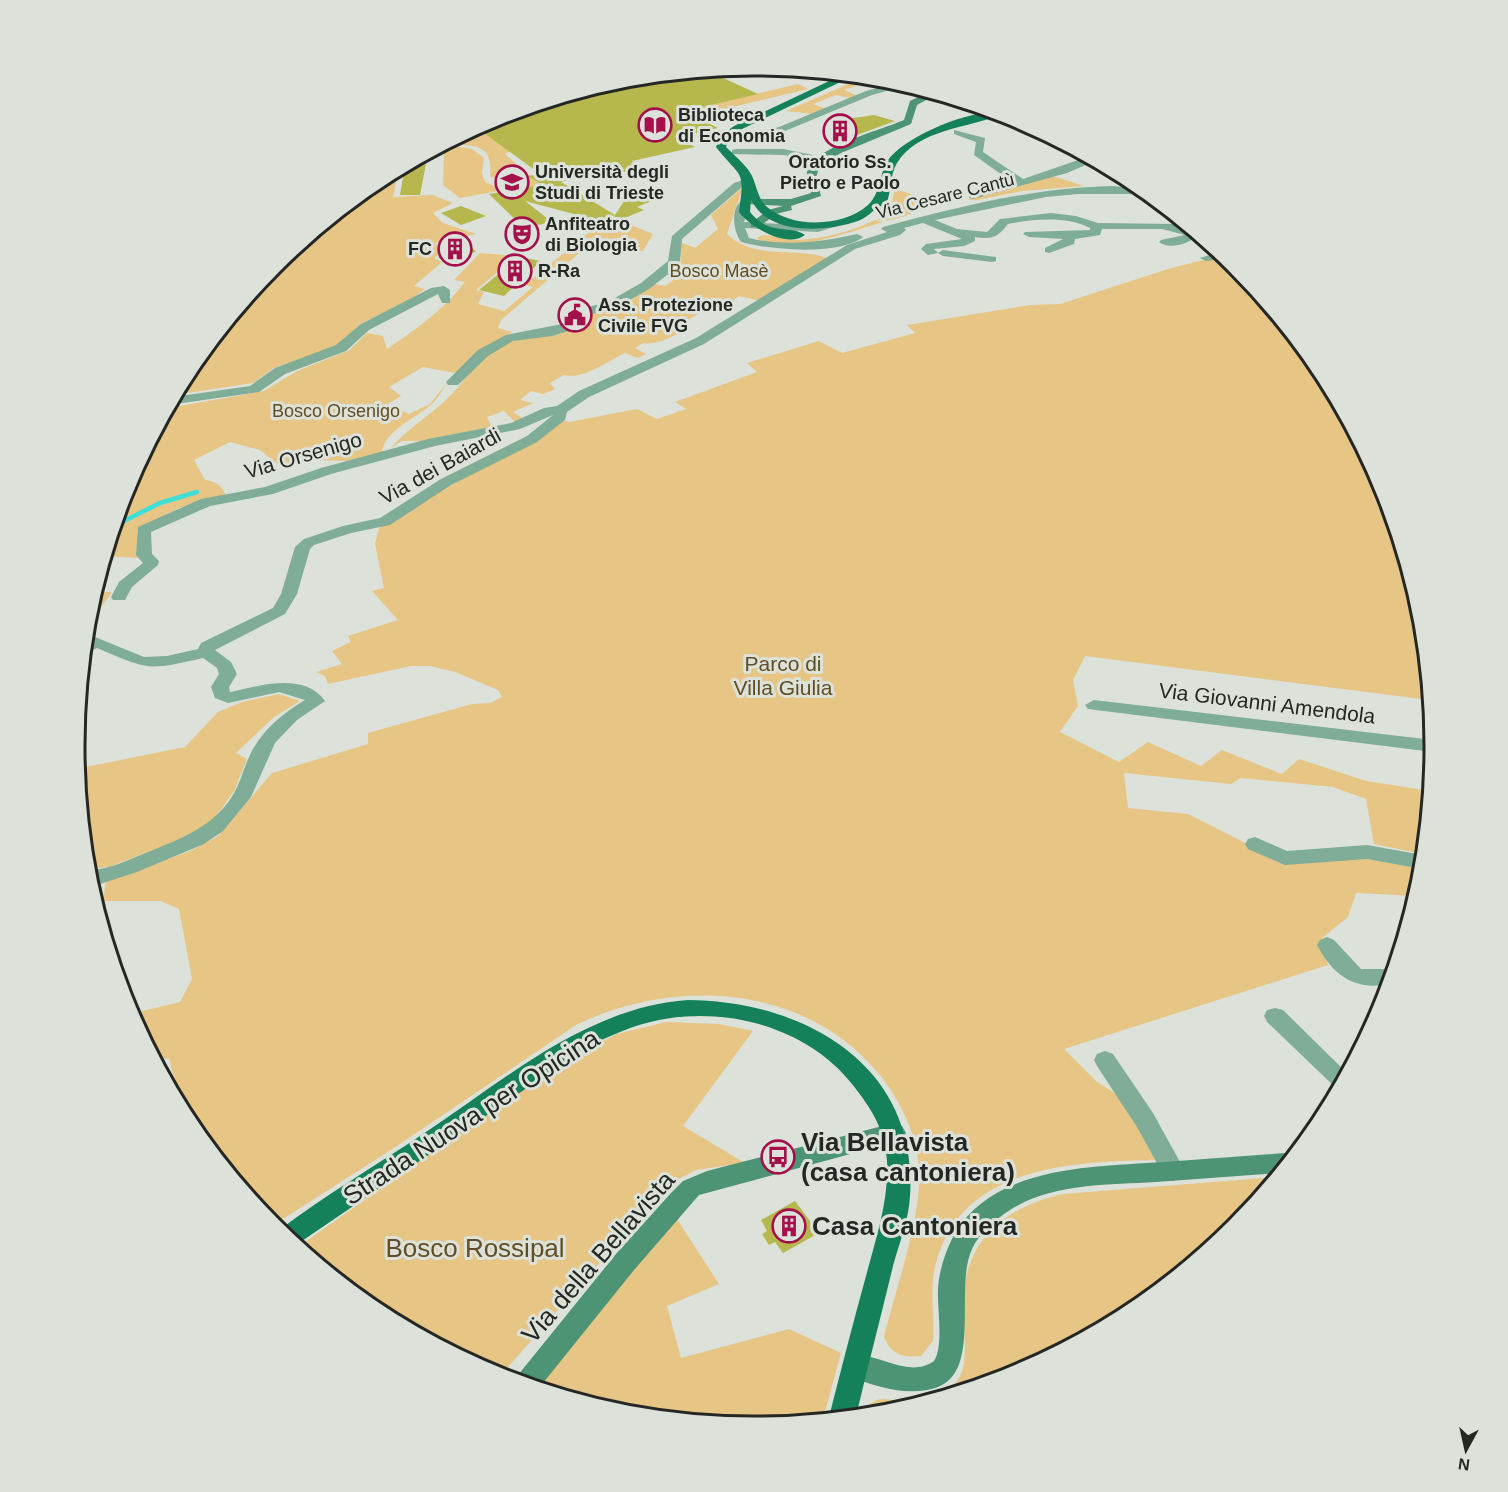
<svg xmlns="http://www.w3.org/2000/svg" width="1508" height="1492" font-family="Helvetica,sans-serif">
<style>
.green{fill:#e6c585}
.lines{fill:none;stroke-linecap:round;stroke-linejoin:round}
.stream{stroke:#3edfd6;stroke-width:4.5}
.building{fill:#b6b84e}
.street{fill:#80ad97;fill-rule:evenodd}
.secondary{fill:#4c9474;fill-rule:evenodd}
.primary{fill:#15815b;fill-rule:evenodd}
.labels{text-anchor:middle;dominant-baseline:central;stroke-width:6;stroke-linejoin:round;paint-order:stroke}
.far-poi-label{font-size:18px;font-weight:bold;fill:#252724;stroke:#dce2d9;text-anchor:start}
.far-street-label{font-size:18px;fill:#252724;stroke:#dce2d9}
.far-park-label{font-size:18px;fill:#624e25;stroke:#dce2d9}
.street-label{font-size:21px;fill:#252724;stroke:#dce2d9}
.park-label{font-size:21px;fill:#624e25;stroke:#dce2d9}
.near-street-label{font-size:26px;fill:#252724;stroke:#dce2d9}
.near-poi-label{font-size:26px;font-weight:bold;fill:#252724;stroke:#dce2d9;text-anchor:start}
.near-park-label{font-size:26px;fill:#624e25;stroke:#dce2d9}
.rim{fill:none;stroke:#252724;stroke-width:3}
</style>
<rect width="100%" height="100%" fill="#dce2d9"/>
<g class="green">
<polygon points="865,77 879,78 844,90 858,96 850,98 836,95 813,104 826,109 814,114 786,111"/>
<polygon points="798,84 808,89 691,117 680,112"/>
<path d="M505,131L534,139L505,154L540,185L523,189L512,181L490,177C493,147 480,146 454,144L457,140Z"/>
<polygon points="453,146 472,149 484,158 482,173 485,182 503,190 460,198 443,185 444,152"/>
<polygon points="399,168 393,197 432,195 453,203 433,213 443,223 476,234 435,243 442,251 434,258 442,262 414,286 425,289 407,302 362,323 335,347 274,368 253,383 174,395 189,368 273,265 376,180"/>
<polygon points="1053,176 1084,186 1022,191 978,200 967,200"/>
<path d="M743,187L727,234C755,261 794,246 827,258L761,301L739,296L722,309L700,313L679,325L688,328C676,335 657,346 643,343L635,348L646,354L638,358L625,353C608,361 583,380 564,375L550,383L555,389L543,394L531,391L520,400L533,403L513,412L524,419L515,422L504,411L487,417L492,427L421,441H402L391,448C407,429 429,416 447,399C466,381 475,361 499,347C530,330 569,345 592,313L624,305L654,284L665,286L679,276L672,274L681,261L680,242L695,248L718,229L711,215Z"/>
<path d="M895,189L940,203L921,210L911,207L918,211C904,216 891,223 876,219L886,218L883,216L891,206Z"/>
<path d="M875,220L883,222C856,230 780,258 757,238C765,231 786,240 797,240C823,239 852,231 875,220Z"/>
<path d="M631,225L653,234L643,251L620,249L625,240L602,238L596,249L585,248L501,320L498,328L512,332L455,373L423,367L389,387L401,396L388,404L409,414L430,404L446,384C441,393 436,401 428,407C413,420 384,431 382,453L348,461L310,460L280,466L260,450L230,442L194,460L205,480C215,481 223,486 226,496L179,508L137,530L139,558L105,556L126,485L168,408L264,391L297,371L350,350L367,333L383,336L387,349C415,330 445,309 465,282L454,280L480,253L517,256L476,290L484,292L478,304L504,311L533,287L525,285L593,229H626Z"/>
<path d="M1223,255L1235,265L1320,369L1382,486L1421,614L1429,700L1085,656L1073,680L1078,706L1060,732L1119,762L1148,742L1201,766L1222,750L1282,774L1299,759L1366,781L1430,791L1423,854L1374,844L1366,799L1333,787L1241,778L1231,784L1124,773L1128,808L1188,814L1283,862L1367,859L1422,868L1416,896L1356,893L1348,917L1322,938L1328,965L1064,1049L1096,1081L1116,1094L1128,1106L1155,1160C1069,1162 955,1166 934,1272C930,1295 935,1319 933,1341L921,1356C903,1358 891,1355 884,1337C895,1291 923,1213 919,1168C916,1133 901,1101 879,1074C805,984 675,977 576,1025L400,1144L272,1226L188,1123L182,1111L169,1058L155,1061L130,1014L180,1002L192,979L179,909L160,901H103L106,882L190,851L218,836L272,773L368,744V733L472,704L490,703L502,697L498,690L455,672L430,666H411L328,684L325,676L316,672L342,664L332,651L351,642L348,636L398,620L372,591L384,588L375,544L379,528L561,420L569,422L637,409L657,419L686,409L675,402L757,372L747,363L819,341L842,353L915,333L907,325L1030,305L1060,304L1168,269Z"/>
<polygon points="94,592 112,592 85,630"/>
<polygon points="279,694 300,701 274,717 236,753 247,759 234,791 212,822 181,839 109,867 86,869 76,769 185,747 218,712 242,702"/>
<polygon points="666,1022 719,1024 753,1031 683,1126 745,1163 696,1170 669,1184 500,1376 376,1311 298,1247 550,1069 617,1034"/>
<path d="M1276,1177L1235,1227L1131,1312L1014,1374L886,1413L862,1415C878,1386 894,1406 918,1403C931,1401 944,1394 954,1385C965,1374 965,1356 965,1342C965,1323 962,1301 965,1283C974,1230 1015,1205 1063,1194Z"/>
<polygon points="675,1216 719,1284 667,1306 681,1358 789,1329 841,1353 823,1419 754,1426 621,1413 538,1388"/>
</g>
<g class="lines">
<polyline class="stream" points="114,526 160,503 197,492"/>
</g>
<g class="building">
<polygon points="708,71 758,94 685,111 718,128 679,138 695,147 632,161 660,176 656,184 614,168 561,182 615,215 628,195 666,195 637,207 644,210 610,224 615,215 600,221 525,201 552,222 524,228 489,194 542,185 528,176 540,174 476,127 494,118 622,79"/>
<polygon points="874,115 895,121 849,138 838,135 847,119"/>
<polygon points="428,153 420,195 400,195 405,165"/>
<polygon points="461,206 486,216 461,225 441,213"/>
<polygon points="464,238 476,252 470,253 462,261 438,258 445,251 438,243"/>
<polygon points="519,257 541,261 504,296 479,290"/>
<polygon points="795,1201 819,1233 783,1253 775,1242 769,1245 762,1234 767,1231 761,1220"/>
</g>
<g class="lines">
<g class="street">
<polygon points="898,82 907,85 872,95 785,131 721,144 716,141 779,127 866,91"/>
<polygon points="954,130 985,138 983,152 1023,179 1087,157 1095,161 1067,173 973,199 969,198 969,194 1012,182 974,155 976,142 954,134"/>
<polygon points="736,149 783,149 828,158 823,161 783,155 732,154 732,150"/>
<polygon points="749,178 754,181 742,187 682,239 680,261 671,272 649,289 616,308 592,314 575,329 552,336 513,341 488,356 458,385 448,385 446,382 478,350 506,335 567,323 584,308 608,302 641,283 668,261 672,236 734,183"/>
<path d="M1111,186L1140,188L1148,194H1078L1046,197L935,220L957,229L987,232L1000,219L1051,213L1076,216L1098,223L1175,224L1189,228L1198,235C1189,244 1169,250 1159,242L1161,240L1185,235L1162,229H1102L1100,235L1075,239L1074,244L1049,253L1045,252V248L1063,239L1029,237L1023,234L1025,232L1090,230V228C1066,216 1034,219 1008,224C998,237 992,240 975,237V241L964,246L934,249L938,253L943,250L996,257V261L992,262L943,256L938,253L928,255L921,249L926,244L962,239L923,223L904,228L906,230L900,235L855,249L704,344L589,397L567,412L565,420L537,442L451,485L390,525L351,533L314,545L310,549L297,594L285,614L215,650L231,662L237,674L229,687L230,692C259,686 304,671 325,701L297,720L275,743L251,797L223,831L204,844L137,872L97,885L89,884L86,870C107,871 128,860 148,852C180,839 216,826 234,793C241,781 244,767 250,755C261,731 283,713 305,700L279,692L228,703L215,698L211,687L219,674L217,668L203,658C147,671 149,670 97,648L83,655L84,642L95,637L144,657L167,656L198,649L201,643L273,608L281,594L295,547L304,539L343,526L380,518L441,479L527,436L553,415L520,429L435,446L331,474L273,494L210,506L151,532L152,554L159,561L158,565L132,587L125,600H113L111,597L119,582L143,563L136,555L138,527L201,499L265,487L321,468L428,439L511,423L544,408L557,406L579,391L696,338L847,245L887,232L881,229L883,227C958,207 1032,188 1111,186Z"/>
<path d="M746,198L751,201L744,222L818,226L846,218L852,221L818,232L745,228L749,238C786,247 821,242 857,234L863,237C839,256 769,250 741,242C733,230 729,205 746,198Z"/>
<polygon points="1219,252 1226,258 1206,261 1200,258"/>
<polygon points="444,286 450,290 450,303 442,303 438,294 369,330 346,351 285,374 259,392 169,405 173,397 250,386 275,368 336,345 361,324 431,288"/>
<polygon points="1094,700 1433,740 1433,752 1088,709 1085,705"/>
<polygon points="1255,837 1287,851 1367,845 1423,855 1422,869 1367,859 1285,865 1248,849 1245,844 1248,839"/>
<path d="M1327,937L1334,940L1361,969H1394L1389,984C1354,991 1333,975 1317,945L1320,940Z"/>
<polygon points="1275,1008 1283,1010 1347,1073 1338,1090 1267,1022 1264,1016 1267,1010"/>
<polygon points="1105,1051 1113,1054 1153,1113 1185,1171 1181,1178 1173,1181 1165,1178 1137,1127 1097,1066 1094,1060 1097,1054"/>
</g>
<g class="secondary">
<path d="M928,92L937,94L917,105L911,124L841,153L820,166L816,177L821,196L791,206L792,210L776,214L759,227H751V223L768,210L783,206L746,204L742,203V199H791L811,193C808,183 803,170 812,162C831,143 878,131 904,120L910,101Z"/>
<polygon points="894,1123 902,1126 906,1133 902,1140 699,1195 634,1270 539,1388 514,1380 616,1254 671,1193 683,1181 707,1171"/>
<path d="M1287,1153L1293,1155L1279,1173C1238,1176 1197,1179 1156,1182C1108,1185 1052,1183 1010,1210C995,1220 980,1232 972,1249C954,1287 982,1370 938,1387C909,1398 874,1386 846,1375L842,1366L846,1357C873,1347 906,1381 934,1361C944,1346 937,1308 938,1289C939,1272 944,1256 951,1241C988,1165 1092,1167 1164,1162C1205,1159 1246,1156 1287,1153Z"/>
</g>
<g class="primary">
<path d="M842,75L853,76L740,130L729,139L726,147C734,155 745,164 751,174C756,183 758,199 766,206C791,229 844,227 868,205C881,193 879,174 888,160C904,137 975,106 1002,114C968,129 919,128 897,163C889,176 892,192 886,204C876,206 869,217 858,221C827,232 767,236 751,199L750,212C770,237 790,224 805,235C787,249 750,227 739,212C745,168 742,180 716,147L720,136L734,126Z"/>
<path d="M688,1000C804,1001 919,1065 910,1196C909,1219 899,1244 893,1266C881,1316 868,1366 856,1416L829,1417C841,1370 853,1323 866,1276C876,1238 889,1201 887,1161C885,1129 871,1108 852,1084C808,1028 727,1006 659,1020C633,1025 610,1036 587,1047L296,1245L278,1231C325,1195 377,1165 426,1132C507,1078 588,1007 688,1000Z"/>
</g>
</g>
<defs>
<g id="library-ring" transform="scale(1.725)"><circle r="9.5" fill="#dce2d9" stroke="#a40f4c" stroke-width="1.5"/><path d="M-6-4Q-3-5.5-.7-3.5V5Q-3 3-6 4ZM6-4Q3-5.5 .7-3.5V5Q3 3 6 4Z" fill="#a40f4c"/></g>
<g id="building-ring" transform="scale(1.725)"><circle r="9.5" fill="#dce2d9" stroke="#a40f4c" stroke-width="1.5"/><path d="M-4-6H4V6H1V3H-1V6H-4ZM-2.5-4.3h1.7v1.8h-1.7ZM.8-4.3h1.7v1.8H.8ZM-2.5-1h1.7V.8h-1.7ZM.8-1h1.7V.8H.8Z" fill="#a40f4c"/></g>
<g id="university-ring" transform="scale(1.725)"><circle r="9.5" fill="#dce2d9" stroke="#a40f4c" stroke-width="1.5"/><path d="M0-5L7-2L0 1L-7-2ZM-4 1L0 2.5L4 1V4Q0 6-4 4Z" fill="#a40f4c"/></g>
<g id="theatre-ring" transform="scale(1.725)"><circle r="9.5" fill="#dce2d9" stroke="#a40f4c" stroke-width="1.5"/><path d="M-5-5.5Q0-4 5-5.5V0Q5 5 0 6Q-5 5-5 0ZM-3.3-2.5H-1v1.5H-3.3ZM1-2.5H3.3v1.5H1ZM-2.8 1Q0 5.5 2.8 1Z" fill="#a40f4c"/></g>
<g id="civic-ring" transform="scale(1.725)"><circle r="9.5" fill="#dce2d9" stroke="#a40f4c" stroke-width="1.5"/><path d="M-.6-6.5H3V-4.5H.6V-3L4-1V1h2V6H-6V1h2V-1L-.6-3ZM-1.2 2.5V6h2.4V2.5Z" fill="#a40f4c"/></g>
<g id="bus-ring" transform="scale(1.725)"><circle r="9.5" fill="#dce2d9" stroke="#a40f4c" stroke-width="1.5"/><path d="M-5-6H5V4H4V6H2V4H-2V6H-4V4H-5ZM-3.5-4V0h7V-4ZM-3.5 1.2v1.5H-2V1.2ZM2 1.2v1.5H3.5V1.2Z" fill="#a40f4c"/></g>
</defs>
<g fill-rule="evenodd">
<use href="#library-ring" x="655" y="125"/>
<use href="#building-ring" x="840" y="131"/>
<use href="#university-ring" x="512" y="182"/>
<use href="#theatre-ring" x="522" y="234"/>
<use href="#building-ring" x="455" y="249"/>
<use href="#building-ring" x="515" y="271"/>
<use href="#civic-ring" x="575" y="315"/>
<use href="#bus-ring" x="778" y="1157"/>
<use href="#building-ring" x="789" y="1226"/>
</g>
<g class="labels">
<g class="far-poi-label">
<text x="678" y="115">Biblioteca<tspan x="678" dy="21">di Economia</tspan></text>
<text x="840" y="162" text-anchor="middle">Oratorio Ss.<tspan x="840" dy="21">Pietro e Paolo</tspan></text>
<text x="535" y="172">Università degli<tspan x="535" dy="21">Studi di Trieste</tspan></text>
<text x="545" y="224">Anfiteatro<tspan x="545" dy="21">di Biologia</tspan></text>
<text x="432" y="249" text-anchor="end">FC</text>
<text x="538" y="271">R-Ra</text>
<text x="598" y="305">Ass. Protezione<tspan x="598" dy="21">Civile FVG</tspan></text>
</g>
<g class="far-street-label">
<text transform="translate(945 196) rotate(-14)">Via Cesare Cantù</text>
</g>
<g class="far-park-label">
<text x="719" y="271">Bosco Masè</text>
<text x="336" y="411">Bosco Orsenigo</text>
</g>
<g class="street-label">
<text transform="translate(303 455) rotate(-16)">Via Orsenigo</text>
<text transform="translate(440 466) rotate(-29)">Via dei Baiardi</text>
<text transform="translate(1267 703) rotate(7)">Via Giovanni Amendola</text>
</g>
<g class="park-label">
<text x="783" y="663">Parco di<tspan x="783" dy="24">Villa Giulia</tspan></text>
</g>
<g class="near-street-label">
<text transform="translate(471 1117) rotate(-33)">Strada Nuova per Opicina</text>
<text transform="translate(598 1257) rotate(-49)">Via della Bellavista</text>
</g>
<g class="near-poi-label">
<text x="801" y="1142">Via Bellavista<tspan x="801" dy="30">(casa cantoniera)</tspan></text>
<text x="812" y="1226">Casa Cantoniera</text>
</g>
<g class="near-park-label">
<text x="475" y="1248">Bosco Rossipal</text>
</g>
</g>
<path d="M0 0H1508V1492H0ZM754 76H755A669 669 0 0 1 1424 745V747A669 669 0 0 1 755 1416H754A669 669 0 0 1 85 747V745A669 669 0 0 1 754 76Z" fill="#dce2d9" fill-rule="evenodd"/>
<path class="rim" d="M754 76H755A669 669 0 0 1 1424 745V747A669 669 0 0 1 755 1416H754A669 669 0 0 1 85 747V745A669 669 0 0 1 754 76Z"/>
<g transform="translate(1466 1450) rotate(188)" stroke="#dce2d9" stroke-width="4.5" paint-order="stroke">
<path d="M0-4.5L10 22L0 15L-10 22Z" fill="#252724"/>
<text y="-9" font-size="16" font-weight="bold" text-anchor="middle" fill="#252724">N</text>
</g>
</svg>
